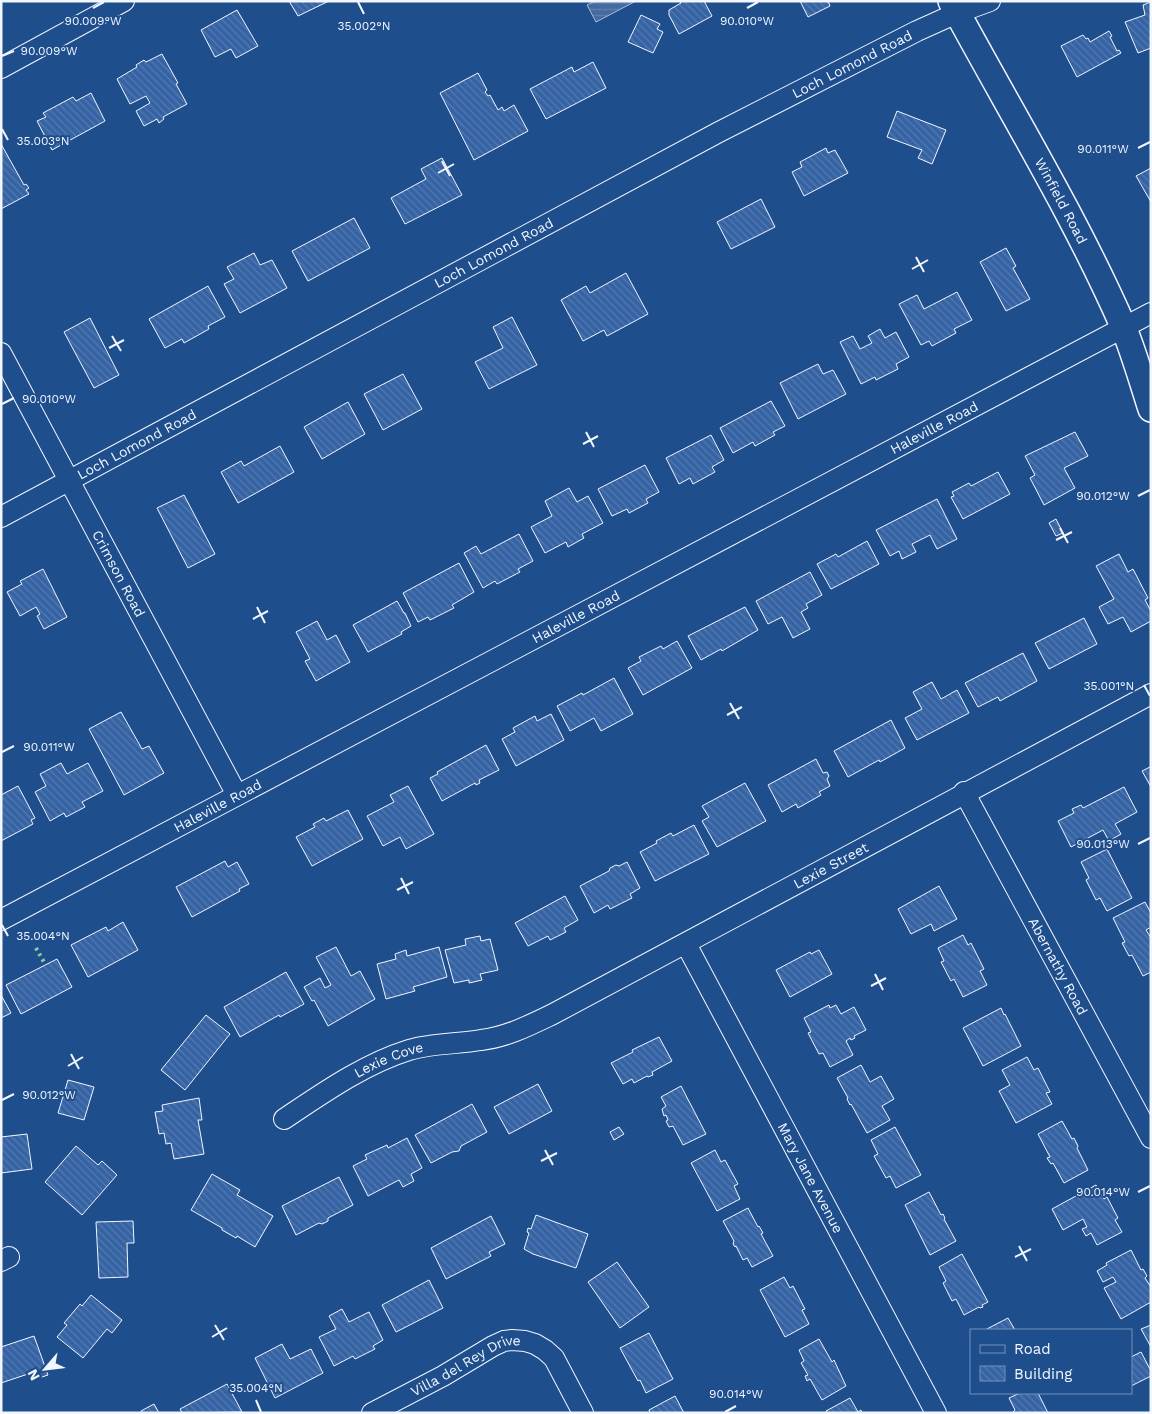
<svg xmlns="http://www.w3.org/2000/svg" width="1152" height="1414" font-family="'Work Sans',sans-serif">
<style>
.water{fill:url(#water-rules);stroke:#a8bbd7}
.building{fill:url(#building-back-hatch);stroke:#f2f6ff}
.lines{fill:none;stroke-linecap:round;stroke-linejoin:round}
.minor-casing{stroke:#f2f6ff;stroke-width:22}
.tertiary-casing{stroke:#f2f6ff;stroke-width:28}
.minor{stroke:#1f4e8c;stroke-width:20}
.tertiary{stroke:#1f4e8c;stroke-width:25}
.hedge{stroke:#97c8a6;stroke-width:4;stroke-dasharray:2.5 4;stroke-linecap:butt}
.ticks{fill:none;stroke:#f2f6ff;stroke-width:2}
.labels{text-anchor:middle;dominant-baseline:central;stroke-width:4;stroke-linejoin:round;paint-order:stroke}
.street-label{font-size:14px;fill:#f2f6ff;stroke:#1f4e8c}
.ticks-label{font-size:12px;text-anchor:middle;fill:#f2f6ff;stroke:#1f4e8c;stroke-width:4;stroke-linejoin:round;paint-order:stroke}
</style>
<defs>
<pattern id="water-rules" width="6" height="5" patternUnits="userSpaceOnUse" patternTransform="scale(1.25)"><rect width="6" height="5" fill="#446ba0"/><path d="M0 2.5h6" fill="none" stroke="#5f81ae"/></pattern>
<pattern id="building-back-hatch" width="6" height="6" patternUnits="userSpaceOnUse" patternTransform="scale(1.25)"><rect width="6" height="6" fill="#3563a3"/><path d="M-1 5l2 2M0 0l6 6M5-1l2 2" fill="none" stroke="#537ab1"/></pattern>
</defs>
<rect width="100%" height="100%" fill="#1f4e8c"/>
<polygon class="water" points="595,1 636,1 596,22 587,5"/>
<g class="building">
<polygon points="289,1 329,1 298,16"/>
<polygon points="680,1 704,1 712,16 679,34 669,15 669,10 681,3"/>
<polygon points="800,1 828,1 830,6 808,17"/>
<polygon points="1151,2 1151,48 1138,53 1125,22 1145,15 1143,5"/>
<polygon points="237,10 258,46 236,58 231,49 215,57 201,30"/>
<polygon points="641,15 660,24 657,29 663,32 653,53 628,42"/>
<polygon points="1109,31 1112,36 1110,37 1117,51 1119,50 1121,53 1077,77 1061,46 1083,35 1086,39 1088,38 1090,42"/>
<polygon points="162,54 178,83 176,84 187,104 163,117 164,119 159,123 157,119 144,126 136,111 150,103 146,96 130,104 117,79 137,67 136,65 144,60 146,62"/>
<polygon points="593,62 606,88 546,119 530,89 572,67 574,72"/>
<polygon points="478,73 487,90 485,92 488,96 490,95 498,110 502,107 504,111 514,105 528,131 474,160 440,93"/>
<polygon points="91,93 105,121 52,150 37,121 46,117 43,113 73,97 76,101"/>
<polygon points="897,111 946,130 932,164 918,158 922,150 887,137"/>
<polygon points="1,144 24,185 26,184 29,188 26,190 29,194 1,209"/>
<polygon points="826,148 828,153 835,150 848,173 804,196 792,172 802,167 800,162"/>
<polygon points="442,158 462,195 405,224 391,198 426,179 421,169"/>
<polygon points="1151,168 1151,202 1136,176"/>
<polygon points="761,199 775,227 731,249 717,222"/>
<polygon points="354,218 370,248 308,281 292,251"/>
<polygon points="1006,248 1016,266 1013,268 1030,299 1006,311 980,262"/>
<polygon points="254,253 260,265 272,260 287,288 240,313 224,284 234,279 227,267"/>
<polygon points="626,273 648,314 607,336 604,330 583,341 561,300 586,286 590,293"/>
<polygon points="208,286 225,317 208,326 209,329 184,343 182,339 165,348 149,319"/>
<polygon points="957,292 972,320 954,329 956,333 932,346 929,341 921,345 899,304 917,295 924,309"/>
<polygon points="512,317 537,365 489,389 475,362 503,348 493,327"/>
<polygon points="90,318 119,375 94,388 64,332"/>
<polygon points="880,329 885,338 896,332 909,357 896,364 898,369 876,380 875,377 861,384 840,342 853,336 860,349 872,343 868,336"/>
<polygon points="818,364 823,374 833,370 846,394 798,419 780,383"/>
<polygon points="403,374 422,409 383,430 364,394"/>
<polygon points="771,401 785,426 773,432 775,435 755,446 753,442 733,453 720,428"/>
<polygon points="348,402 365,434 322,459 304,427"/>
<polygon points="1075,432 1088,456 1064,468 1075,488 1044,505 1030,478 1035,475 1025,456"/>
<polygon points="711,435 724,460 712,467 715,472 693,484 690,478 679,484 666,458"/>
<polygon points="280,446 294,472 238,503 221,472 241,461 244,466"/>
<polygon points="645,465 659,492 646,499 648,503 629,513 627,509 612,516 598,489"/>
<polygon points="998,472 1010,494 963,519 951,497 954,496 952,492 969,483 971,486"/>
<polygon points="569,488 577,502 588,496 603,523 582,534 584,538 568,547 566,542 545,553 531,527 552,516 545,501"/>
<polygon points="184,495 215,554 188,568 157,508"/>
<polygon points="937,499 957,539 937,549 930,535 912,544 916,552 902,559 899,551 890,556 876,530"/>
<polygon points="1056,519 1063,533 1056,536 1049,523"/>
<polygon points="519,534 533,561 518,569 520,572 497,584 495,581 483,588 464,553 476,546 481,554"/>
<polygon points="867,541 879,564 831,589 817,564 836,554 838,557"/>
<polygon points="1119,554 1128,572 1133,569 1148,598 1145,600 1151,611 1151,621 1131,632 1123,617 1108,624 1099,607 1114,599 1096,566"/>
<polygon points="459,563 474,592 452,605 454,608 430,620 428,617 418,622 403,593"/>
<polygon points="43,569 67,617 44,629 37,616 40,614 36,607 20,616 7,592 22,584 20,581"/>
<polygon points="810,572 822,595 806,604 808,608 801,612 810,629 793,638 782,617 768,624 756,601"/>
<polygon points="397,601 404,613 405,613 411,626 401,632 402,634 368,652 353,625"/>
<polygon points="745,607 758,630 722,651 721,649 701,660 688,636"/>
<polygon points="1084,618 1097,644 1049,669 1035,643"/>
<polygon points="317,621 327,640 336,635 350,662 316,681 305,661 310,659 296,632"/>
<polygon points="677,641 692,668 643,695 628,668 641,661 639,657 661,646 663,649"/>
<polygon points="1023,653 1037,681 1000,701 998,697 978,707 965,683"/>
<polygon points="614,678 633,714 601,731 594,718 570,731 557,706 582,693 583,695"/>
<polygon points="932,682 941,699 957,690 969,713 917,740 905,718 922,709 913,692"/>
<polygon points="121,712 142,749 149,746 164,773 124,795 89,729"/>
<polygon points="551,714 564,740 516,766 502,739 515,732 513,728 535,716 537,721"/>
<polygon points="891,720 905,748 880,762 879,760 848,777 834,751"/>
<polygon points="486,745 499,770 479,780 480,783 476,785 475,783 442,801 430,778 438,774 437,772"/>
<polygon points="816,759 823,773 827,772 829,776 827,779 830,786 819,792 821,795 798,808 796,804 782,812 768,785"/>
<polygon points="61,763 67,774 88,763 103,791 82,802 85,807 66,817 64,813 50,821 35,792 46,786 40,774"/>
<polygon points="1150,767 1151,768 1151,787 1142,771"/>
<polygon points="745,783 766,821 717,847 702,821 709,817 702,806"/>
<polygon points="18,786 35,818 31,820 33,824 1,841 1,795"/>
<polygon points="408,786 434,834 406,849 400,837 383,846 367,816 394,802 390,795"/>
<polygon points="1124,787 1137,812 1115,824 1121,834 1109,841 1103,830 1071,847 1058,821 1074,813 1072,809 1081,805 1083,808"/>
<polygon points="348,810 363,839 312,866 296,837 315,827 313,824 324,818 326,821"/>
<polygon points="694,825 709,854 655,881 640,852 657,843 656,841 671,833 673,836"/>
<polygon points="1107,849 1132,898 1107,911 1100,898 1096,900 1086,880 1089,878 1081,862"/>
<polygon points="225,861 228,867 237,862 249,884 239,889 240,891 192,917 176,887"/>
<polygon points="627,862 640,888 630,894 632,898 610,909 608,905 594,913 580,886 609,871 610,868 616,865 619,866"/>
<polygon points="939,886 957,919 934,931 931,924 911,934 898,909"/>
<polygon points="565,896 578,920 564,928 566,932 550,940 548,936 528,946 515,923"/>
<polygon points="1145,902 1151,913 1151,927 1146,930 1151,938 1151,972 1143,976 1132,955 1129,956 1122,943 1125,942 1113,918"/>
<polygon points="123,922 138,950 88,977 71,945 106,927 108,931"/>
<polygon points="963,935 968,945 971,943 984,969 980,971 987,985 963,997 954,979 951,981 941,962 944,961 938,948"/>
<polygon points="480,936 481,941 490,939 498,970 480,974 482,980 469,983 469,980 454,983 445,950 466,945 465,939"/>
<polygon points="336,947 351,976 360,971 375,999 328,1026 314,1000 312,1001 304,987 320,978 325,988 331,985 316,957"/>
<polygon points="439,947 447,977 413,987 415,991 386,999 377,964 396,959 395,954 406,950 407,956"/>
<polygon points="819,950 832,974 790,997 776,970 810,952 811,954"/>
<polygon points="57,959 72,987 21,1014 6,985"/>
<polygon points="286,972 304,1004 280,1017 279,1015 240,1037 224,1007"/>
<polygon points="1,995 11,1013 1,1018"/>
<polygon points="829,1005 830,1008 836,1005 841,1014 854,1007 866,1030 854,1036 855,1038 851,1040 850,1038 846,1041 853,1055 830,1067 823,1053 819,1054 808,1033 811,1032 804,1018"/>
<polygon points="1001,1008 1004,1015 1005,1014 1021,1046 983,1066 963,1028"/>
<polygon points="206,1015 230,1034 185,1090 161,1070"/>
<polygon points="659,1037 672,1061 652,1072 653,1075 648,1077 647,1076 634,1083 632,1079 623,1084 611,1063 633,1052 632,1050"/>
<polygon points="1027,1057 1034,1070 1038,1068 1050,1092 1046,1093 1052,1104 1016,1123 999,1091 1010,1085 1002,1070"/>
<polygon points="861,1065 870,1082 881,1076 894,1099 882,1106 890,1120 867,1133 851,1104 850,1105 847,1099 848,1098 837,1078"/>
<polygon points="68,1080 94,1087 84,1120 58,1113"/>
<polygon points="538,1084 552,1111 509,1134 494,1107"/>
<polygon points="681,1086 706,1134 683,1145 673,1126 669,1127 666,1121 668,1120 666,1115 664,1116 662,1109 666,1106 661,1097"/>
<polygon points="199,1098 202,1120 198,1120 204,1154 174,1159 171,1143 166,1144 164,1133 159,1134 155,1112 163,1111 162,1105"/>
<polygon points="472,1104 487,1132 461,1146 459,1151 452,1152 431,1163 415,1135"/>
<polygon points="1062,1121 1072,1139 1074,1138 1078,1146 1077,1148 1088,1170 1064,1183 1053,1163 1051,1164 1047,1158 1050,1157 1038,1134"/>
<polygon points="619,1127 624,1134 614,1140 610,1132"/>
<polygon points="895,1127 921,1175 896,1188 890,1176 886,1178 874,1156 878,1154 871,1140"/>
<polygon points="27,1134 32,1169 1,1173 1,1137"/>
<polygon points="407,1138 422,1168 411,1174 414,1181 403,1187 399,1180 368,1196 353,1166 367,1159 365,1155 387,1145 388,1148"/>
<polygon points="76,1146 98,1165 102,1161 117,1175 82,1215 45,1182"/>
<polygon points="715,1150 721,1162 725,1160 738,1184 734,1186 740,1199 717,1211 691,1163"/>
<polygon points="212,1174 240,1190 237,1195 273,1216 255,1247 237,1236 236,1238 222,1230 222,1228 191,1210"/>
<polygon points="339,1177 353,1205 328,1218 328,1221 322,1224 319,1223 296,1235 282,1206"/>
<polygon points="1096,1185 1104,1199 1107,1197 1118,1218 1115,1220 1122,1232 1097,1245 1091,1233 1086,1236 1082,1229 1087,1227 1083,1219 1063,1230 1052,1209"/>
<polygon points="929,1192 941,1215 943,1214 945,1218 944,1219 956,1241 930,1255 905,1205"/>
<polygon points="748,1208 758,1227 759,1226 763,1233 761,1234 773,1256 752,1267 747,1258 743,1260 736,1246 735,1247 733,1244 734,1241 723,1221"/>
<polygon points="536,1215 588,1234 576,1268 533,1254 524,1249 529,1233 527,1232 528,1228 531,1229"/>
<polygon points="491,1216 505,1244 489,1252 491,1256 446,1279 431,1248"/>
<polygon points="133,1221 134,1243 127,1243 128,1277 99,1278 96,1222"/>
<polygon points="1131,1250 1141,1270 1143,1269 1147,1276 1145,1278 1151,1287 1151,1302 1121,1319 1104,1288 1116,1282 1113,1277 1103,1282 1097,1271 1107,1265 1106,1263"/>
<polygon points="962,1254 988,1302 982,1305 983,1307 980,1308 979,1307 964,1315 956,1299 952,1301 943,1283 946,1281 939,1267"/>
<polygon points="617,1262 649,1307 620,1328 588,1282"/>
<polygon points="784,1277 790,1288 793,1286 805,1309 802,1310 809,1324 785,1337 760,1290"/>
<polygon points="429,1280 443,1308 396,1332 382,1305"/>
<polygon points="91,1295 122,1320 112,1333 107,1329 83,1358 57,1337 67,1325 64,1323 80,1304 82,1306"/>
<polygon points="342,1309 349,1322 369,1312 383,1340 373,1346 375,1349 355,1359 353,1356 334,1366 319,1337 336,1329 329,1316"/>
<polygon points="1008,1318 1015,1330 985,1330"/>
<polygon points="1151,1325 1151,1347 1141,1329"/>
<polygon points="649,1333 673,1379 646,1393 640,1380 638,1381 620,1348"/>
<polygon points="34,1336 48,1375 33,1380 31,1373 1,1383 1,1347"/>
<polygon points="819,1339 832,1362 834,1360 846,1386 822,1400 810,1379 807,1381 805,1376 808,1375 801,1363 804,1361 799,1350"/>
<polygon points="282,1344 290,1359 311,1349 323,1373 275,1398 255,1358"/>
<polygon points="1141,1352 1151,1371 1151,1376 1131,1386 1131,1357"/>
<polygon points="227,1384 242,1412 182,1413 180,1409"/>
<polygon points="1020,1393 1038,1393 1048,1413 1012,1413 1015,1410 1009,1398"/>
<polygon points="675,1396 684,1413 650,1413 649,1410"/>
<polygon points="850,1398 858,1412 861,1410 862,1413 827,1413 826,1411"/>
<polygon points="154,1404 159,1413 142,1413 141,1411"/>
</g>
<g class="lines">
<g class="minor-casing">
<g id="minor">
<polyline points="1,68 124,1"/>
<path id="s1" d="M1,353L237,795"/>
<path id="s2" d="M1,517L719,132L917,31L957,13L990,1"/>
<path id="s3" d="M964,792L1151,1138"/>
<path id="s4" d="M1,920L1151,313"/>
<path id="s5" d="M686,944L936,1413"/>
<path id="s6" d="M284,1119C323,1093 364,1064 409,1050C432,1043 458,1044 481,1040C507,1037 530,1025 553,1014L1151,694"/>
<polyline points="1,1261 9,1257"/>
<path id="s7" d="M372,1413L443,1376L493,1346L504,1341L512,1340L525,1341L535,1344L545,1350L554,1358L583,1413"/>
</g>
</g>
<g class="tertiary-casing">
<g id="tertiary">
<path id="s8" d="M951,1C1009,109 1074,214 1123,326C1134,353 1142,381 1151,409"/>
</g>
</g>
<use href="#minor" class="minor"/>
<use href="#tertiary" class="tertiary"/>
<polyline class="hedge" points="36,948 45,964"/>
</g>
<path class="ticks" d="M358,2L364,14M93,8L104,2M747,8L758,2M2,56L14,51M2,129L8,140M1138,148L1150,142M442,161L450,176M438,173L454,164M916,257L924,272M912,269L928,260M112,336L121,351M109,348L124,340M2,404L14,398M586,432L594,447M583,444L598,436M1138,496L1150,490M1060,528L1068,543M1056,540L1072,532M257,607L265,623M253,619L268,611M1144,685L1150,696M730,703L739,719M727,715L742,707M2,752L14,746M1138,844L1150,838M401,878L409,894M397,890L413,882M2,925L8,936M875,974L883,990M871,986L886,978M71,1054L79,1069M68,1066L83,1057M2,1100L14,1094M545,1150L553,1165M541,1161L557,1153M1138,1192L1150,1186M1019,1246L1027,1261M1015,1257L1031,1249M215,1325L224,1340M212,1337L227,1328M256,1400L261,1412M725,1412L736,1406"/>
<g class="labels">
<g class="street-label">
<text stroke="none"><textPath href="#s2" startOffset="964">Loch Lomond Road</textPath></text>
<text stroke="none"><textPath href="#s8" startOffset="228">Winfield Road</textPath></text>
<text stroke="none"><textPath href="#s2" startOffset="559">Loch Lomond Road</textPath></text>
<text stroke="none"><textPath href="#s4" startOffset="1055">Haleville Road</textPath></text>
<text stroke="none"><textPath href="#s2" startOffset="154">Loch Lomond Road</textPath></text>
<text stroke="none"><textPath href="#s1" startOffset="250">Crimson Road</textPath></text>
<text stroke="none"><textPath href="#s4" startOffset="650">Haleville Road</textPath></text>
<text stroke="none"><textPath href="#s4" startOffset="245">Haleville Road</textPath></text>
<text stroke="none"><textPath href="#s6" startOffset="608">Lexie Street</textPath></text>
<text stroke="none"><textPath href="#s3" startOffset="198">Abernathy Road</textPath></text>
<text stroke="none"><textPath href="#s6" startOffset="121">Lexie Cove</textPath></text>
<text stroke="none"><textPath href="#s5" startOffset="265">Mary Jane Avenue</textPath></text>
<text stroke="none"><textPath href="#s7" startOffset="106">Villa del Rey Drive</textPath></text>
</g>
</g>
<g class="ticks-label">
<text x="747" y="25">90.010°W</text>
<text x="93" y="25">90.009°W</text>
<text x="364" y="30">35.002°N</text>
<text x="49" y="55">90.009°W</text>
<text x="43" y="145">35.003°N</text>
<text x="1103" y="153">90.011°W</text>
<text x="49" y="403">90.010°W</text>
<text x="1103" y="500">90.012°W</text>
<text x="1109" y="690">35.001°N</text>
<text x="49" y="751">90.011°W</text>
<text x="1103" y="848">90.013°W</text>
<text x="43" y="940">35.004°N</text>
<text x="49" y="1099">90.012°W</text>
<text x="1103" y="1196">90.014°W</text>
<text x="256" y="1392">35.004°N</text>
<text x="736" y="1398">90.014°W</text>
</g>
<rect width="1152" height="1414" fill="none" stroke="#f2f6ff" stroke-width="5"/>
<rect x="970" y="1329" width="162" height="65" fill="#1f4e8c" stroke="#7391ba"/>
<rect x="980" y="1345" width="25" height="8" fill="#1f4e8c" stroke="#7391ba"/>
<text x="1014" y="1354" font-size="15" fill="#f2f6ff">Road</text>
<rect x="980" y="1366" width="25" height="15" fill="url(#building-back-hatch)" stroke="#7391ba"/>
<text x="1014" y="1379" font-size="15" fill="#f2f6ff">Building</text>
<g transform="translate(45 1369) rotate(242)" stroke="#1f4e8c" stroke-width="4" paint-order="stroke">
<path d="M0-4L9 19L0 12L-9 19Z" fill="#f2f6ff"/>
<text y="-8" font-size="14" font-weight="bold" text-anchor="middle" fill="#f2f6ff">N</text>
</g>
</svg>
